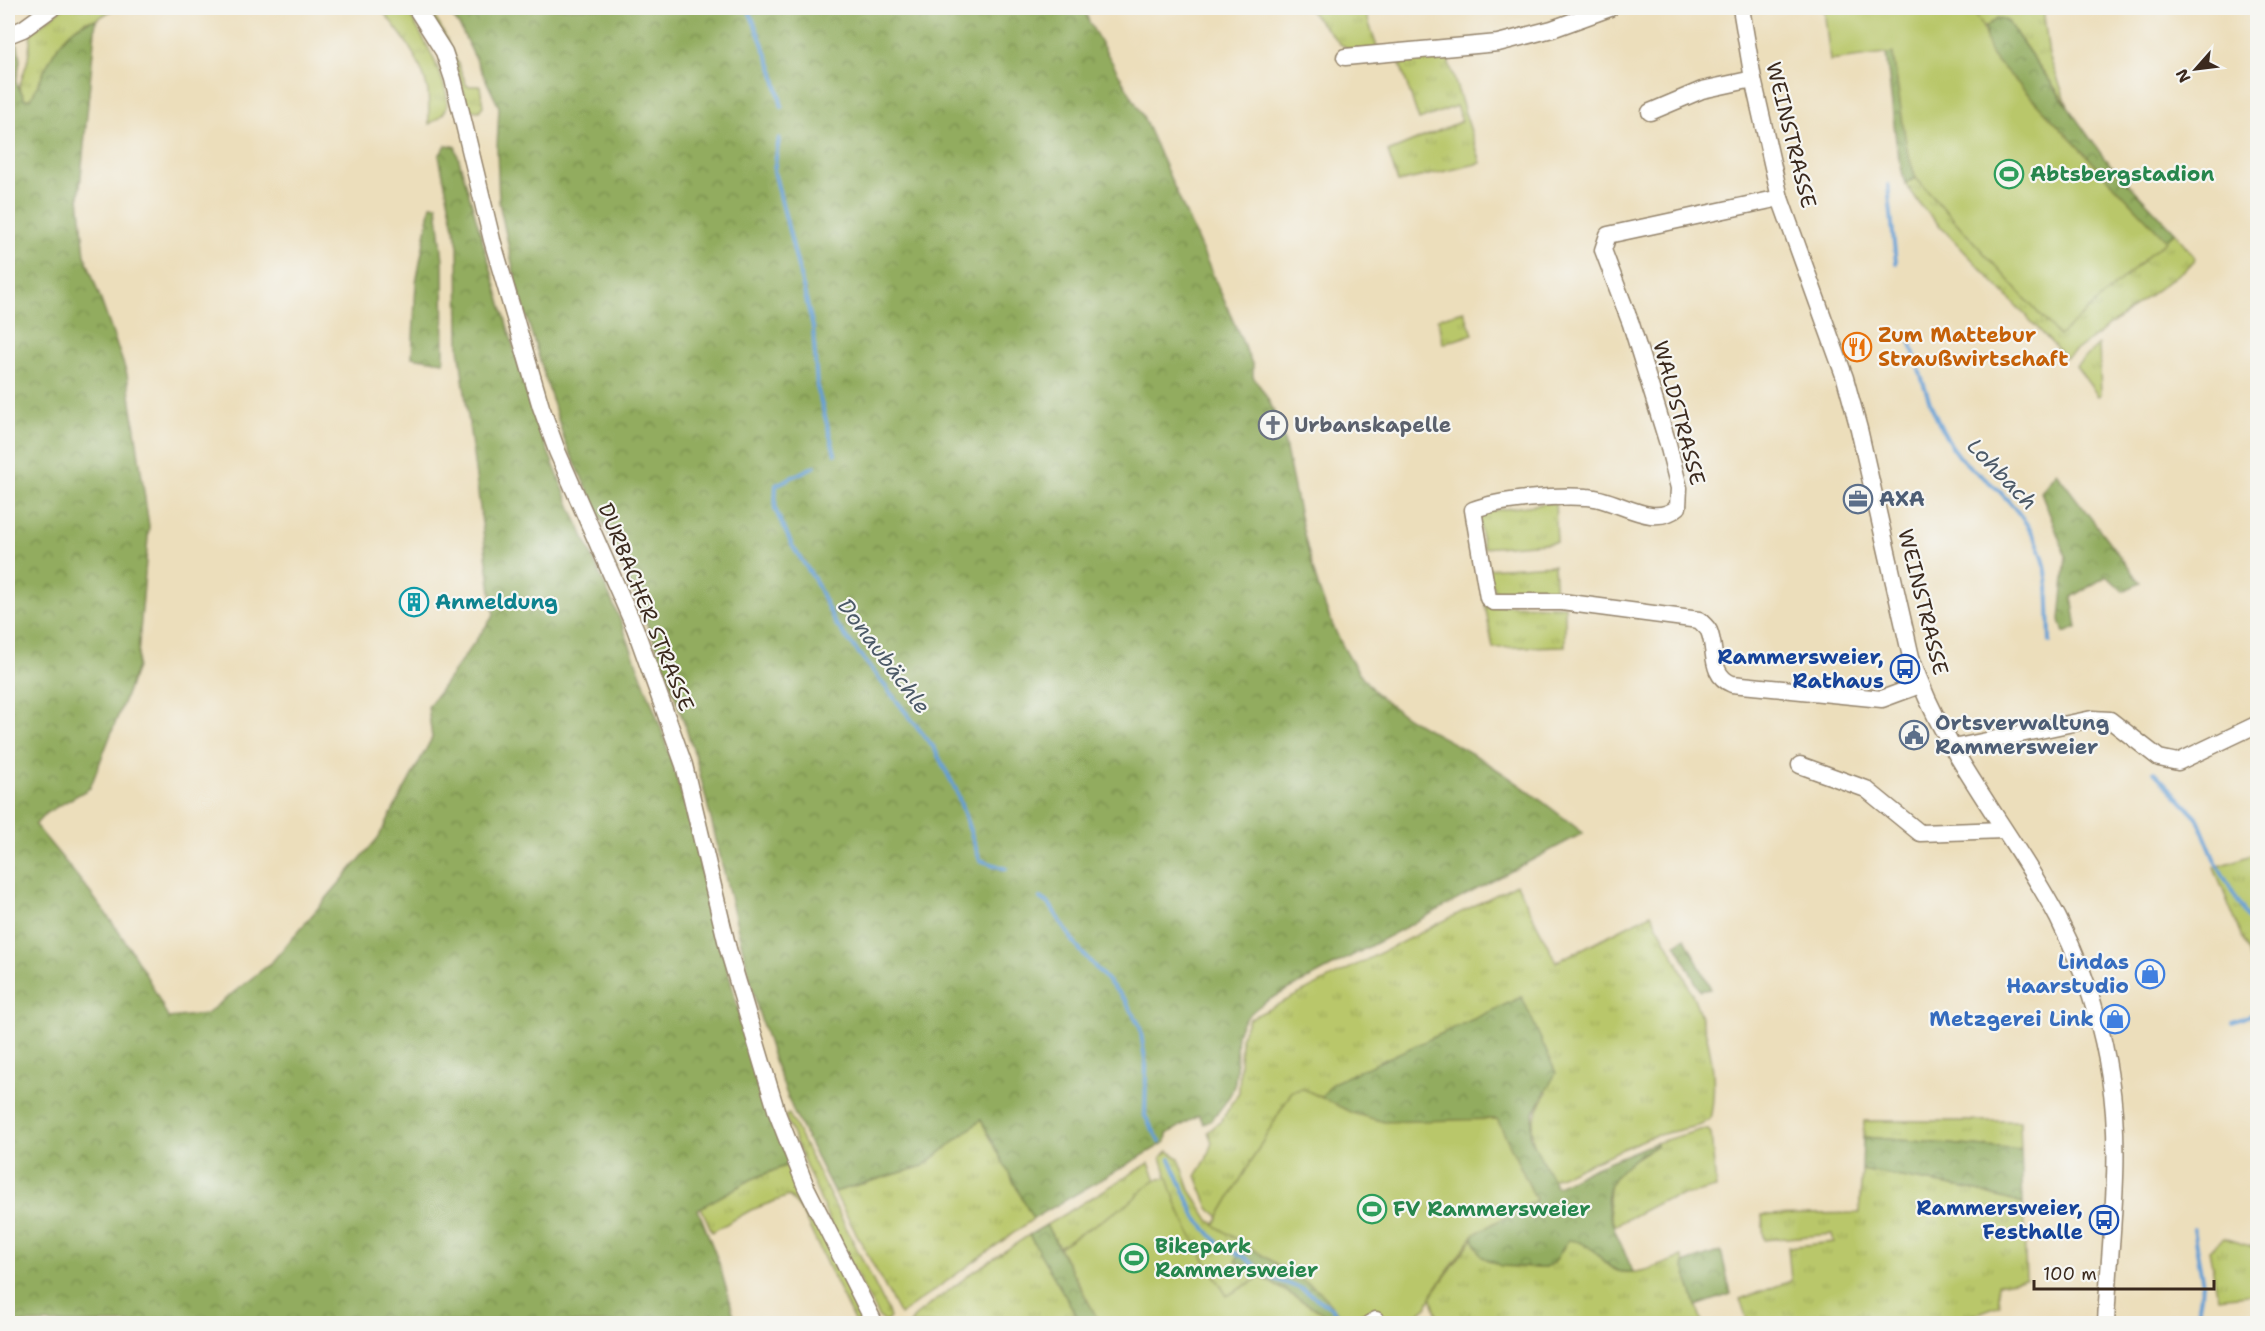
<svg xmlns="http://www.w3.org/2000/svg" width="2265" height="1331" font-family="'Shantell Sans',sans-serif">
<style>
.grass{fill:url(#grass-tufts);stroke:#7a7844;stroke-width:1.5}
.forest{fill:url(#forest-crowns);stroke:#666b3e;stroke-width:1.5}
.pitch{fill:#b9c76a;stroke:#7a7844;stroke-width:1.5}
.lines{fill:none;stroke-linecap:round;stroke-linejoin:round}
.stream{stroke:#649fd4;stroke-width:4}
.minor-casing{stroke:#94846c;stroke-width:19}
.minor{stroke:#fff;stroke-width:16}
.labels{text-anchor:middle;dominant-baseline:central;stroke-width:4.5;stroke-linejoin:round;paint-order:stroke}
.street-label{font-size:21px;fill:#3b2a1e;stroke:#f6f6f2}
.leisure-label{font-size:21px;font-weight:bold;fill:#27864d;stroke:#f6f6f2;text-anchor:start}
.food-label{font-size:21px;font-weight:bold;fill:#c56008;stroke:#f6f6f2;text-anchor:start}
.worship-label{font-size:21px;font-weight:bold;fill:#5b616d;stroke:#f6f6f2;text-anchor:start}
.service-label{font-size:21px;font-weight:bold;fill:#4e5e75;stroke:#f6f6f2;text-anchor:start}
.culture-label{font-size:21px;font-weight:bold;fill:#0d838f;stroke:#f6f6f2;text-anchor:start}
.transit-label{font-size:21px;font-weight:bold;fill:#164399;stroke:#f6f6f2;text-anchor:end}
.shop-label{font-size:21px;font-weight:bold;fill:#366cbe;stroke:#f6f6f2;text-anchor:end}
.water-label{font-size:22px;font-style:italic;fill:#4b5967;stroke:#f6f6f2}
</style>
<defs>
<pattern id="grass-tufts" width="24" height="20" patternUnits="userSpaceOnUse" patternTransform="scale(1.5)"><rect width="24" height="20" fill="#b9c76a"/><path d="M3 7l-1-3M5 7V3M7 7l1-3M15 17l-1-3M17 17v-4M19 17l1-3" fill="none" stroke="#a0ab5b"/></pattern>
<pattern id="forest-crowns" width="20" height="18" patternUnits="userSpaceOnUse" patternTransform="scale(1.5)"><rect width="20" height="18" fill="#92ac5e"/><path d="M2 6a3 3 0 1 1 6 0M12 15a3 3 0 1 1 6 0" fill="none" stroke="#788c4d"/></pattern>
</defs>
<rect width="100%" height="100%" fill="#f6f6f2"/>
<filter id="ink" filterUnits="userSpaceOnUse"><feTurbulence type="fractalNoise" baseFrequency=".0167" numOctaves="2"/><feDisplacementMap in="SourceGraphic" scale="12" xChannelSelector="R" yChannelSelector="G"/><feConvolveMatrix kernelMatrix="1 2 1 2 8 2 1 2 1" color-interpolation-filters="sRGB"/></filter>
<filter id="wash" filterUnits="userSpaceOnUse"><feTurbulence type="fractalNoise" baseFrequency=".008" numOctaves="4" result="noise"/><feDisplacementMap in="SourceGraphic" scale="24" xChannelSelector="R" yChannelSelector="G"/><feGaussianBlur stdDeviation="1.35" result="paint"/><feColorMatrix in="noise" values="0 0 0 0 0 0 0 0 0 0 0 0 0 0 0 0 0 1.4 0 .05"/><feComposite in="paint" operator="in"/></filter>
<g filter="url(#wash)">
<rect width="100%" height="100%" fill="#ecdebb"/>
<g class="grass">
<polygon points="63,8 115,8 96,20 86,21 76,27 67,37 54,53 31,99 25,99 19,87 28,60 31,33"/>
<path d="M380,8H404C417,23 454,91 446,109C443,116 436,120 429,124C428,112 430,98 427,87C419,56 400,32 380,8Z"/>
<path d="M423,8C438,9 461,72 467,86H480L483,106L479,111L470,110L456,69Z"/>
<polygon points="1307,8 1392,8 1366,14 1378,50 1353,51 1340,44"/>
<polygon points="1967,8 2043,8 2049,56 2068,106 2007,21 1997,18 1985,28 1973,12"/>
<polygon points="1445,50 1481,163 1398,182 1388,152 1462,121 1456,106 1419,120 1397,55"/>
<polygon points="1916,178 2059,335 2175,232 2195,258 2194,262 2066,358 1922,207 1905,183"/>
<polygon points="1464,311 1473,334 1443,344 1438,318"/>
<polygon points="2099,345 2101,394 2098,396 2076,366"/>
<polygon points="1555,502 1557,542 1483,548 1479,519 1483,512"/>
<polygon points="1554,565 1556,599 1495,592 1486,569"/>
<polygon points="1485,605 1565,606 1565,646 1493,648"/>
<polygon points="2257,853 2258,853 2257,975 2214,868"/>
<path d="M1517,884L1556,962L1651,914C1685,974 1726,1047 1710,1119L1701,1125L1650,1137L1552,1180C1532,1141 1521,1133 1547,1093L1522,997L1333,1083L1321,1098L1304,1090L1292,1091L1219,1217L1209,1208L1196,1176L1206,1160L1212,1142L1208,1132L1221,1121L1239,1092L1241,1038L1249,1019Z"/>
<polygon points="789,1114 888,1311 890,1318 885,1322 878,1316 832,1227 785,1116"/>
<polygon points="981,1120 1033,1219 900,1315 834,1192 923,1166"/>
<polygon points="1864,1121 2020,1121 2021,1150 1863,1137"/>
<path d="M1700,1130H1708L1711,1133L1716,1188L1662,1201L1614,1226C1597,1180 1619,1167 1656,1146L1655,1143Z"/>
<polygon points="1168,1151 1179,1158 1190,1190 1209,1220 1245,1244 1236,1261 1261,1277 1227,1296 1187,1230 1175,1203 1161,1157"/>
<polygon points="1149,1163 1156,1180 1128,1204 1059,1247 1046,1225"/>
<polygon points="790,1164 866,1323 855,1323 801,1210 789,1196 751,1210 712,1232 701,1207 752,1179"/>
<polygon points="1862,1170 1970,1189 2023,1204 2026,1279 1998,1284 2000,1305 1952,1323 1748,1323 1740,1299 1791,1281 1788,1247 1834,1242 1832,1234 1764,1240 1762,1215 1859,1213"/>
<polygon points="1029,1235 1037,1245 1081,1323 910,1324 915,1316 973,1272"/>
<path d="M1473,1238L1481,1256L1501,1266L1543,1268L1554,1263L1568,1239C1599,1242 1597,1264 1618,1271C1637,1277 1664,1263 1682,1257L1702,1323H1439L1431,1296Z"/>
<polygon points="2224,1238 2257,1248 2257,1294 2218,1298 2209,1250"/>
</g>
<g class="forest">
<path d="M446,8H1084L1089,22L1143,116L1253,366V377C1267,394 1274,411 1282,431C1301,514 1314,625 1373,690C1400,718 1443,736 1476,756C1514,779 1548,805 1583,833L1265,1002C1224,1030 1241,1040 1235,1081C1234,1093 1219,1112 1210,1121L1204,1124L1199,1115L1167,1134L1166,1142L1033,1219L981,1120L923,1166L834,1192L794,1113L774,1061L757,1007L696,758L665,667L609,535L565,442L517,286L499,202L497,148L499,107L460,27Z"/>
<polygon points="1997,18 2007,21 2104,158 2175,232 2166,240 1992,56 1987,46 1985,28"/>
<path d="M96,20L79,197L85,255L127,374L149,526L137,667L90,788L46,813L35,825C87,887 135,945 168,1018L206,1014L271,963L378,838L432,738L428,707L494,615L459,348L458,246L439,156L446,145L455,146L533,414L571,508L621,622L661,728L686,809L758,1086L790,1164L752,1179L698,1209L719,1263L736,1323H8V43L13,41L18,45L20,61L16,83L25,99H31C45,71 60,24 96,20Z"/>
<polygon points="1886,53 1893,53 1907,150 1916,178 1905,183 1897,150"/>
<polygon points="431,205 437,205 443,260 444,362 412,357 416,283"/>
<polygon points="2056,472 2140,583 2123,591 2107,576 2072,597 2077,628 2064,633 2060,620 2066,556 2041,492"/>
<polygon points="1685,938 1711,989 1700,991 1676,944"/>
<path d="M1522,997L1556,1073L1533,1114L1530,1137L1556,1187L1593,1168L1655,1143L1656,1145C1584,1186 1606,1207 1633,1272C1629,1272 1622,1272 1618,1271C1597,1263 1597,1242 1568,1240L1554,1263L1544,1268L1501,1266L1481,1256L1473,1238L1474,1234L1536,1200L1497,1119L1384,1122L1352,1113L1321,1098L1333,1083Z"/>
<polygon points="1863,1137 2021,1150 2023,1204 1970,1189 1862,1170"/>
<polygon points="1046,1225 1100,1323 1081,1323 1029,1235"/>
<polygon points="1245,1244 1320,1291 1346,1323 1327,1323 1321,1312 1236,1261"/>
<polygon points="1721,1251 1731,1294 1696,1306 1683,1264"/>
</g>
<g class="pitch">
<path d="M1824,8H1967C1986,19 1983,38 1992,56L2166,240L2059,336L1916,178L1907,150L1893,53L1830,61Z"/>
<polygon points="1304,1089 1352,1113 1384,1122 1497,1119 1536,1200 1474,1234 1433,1292 1427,1307 1406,1323 1346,1323 1320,1291 1214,1225 1292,1091"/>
<path d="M1168,1177C1179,1221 1203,1257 1227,1296L1261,1277L1321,1312L1327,1323H1100L1059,1247L1128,1204L1153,1181Z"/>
</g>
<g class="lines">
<g class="stream">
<polyline points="748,8 773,70 782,107"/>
<polyline points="779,138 774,171 813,327 817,387 835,454"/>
<polyline points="1888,185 1896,263"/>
<path d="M1908,334C1921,374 1932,423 1959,456C1970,470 1988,479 2000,492C2052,545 2048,572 2050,642"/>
<polyline points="815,466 776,485 775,509 793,547 815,580 835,623 934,748 956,790 980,860 1006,869"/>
<polyline points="2154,772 2197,817 2215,861 2258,936"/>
<polyline points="1040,898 1050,905 1077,947 1125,1000 1140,1026 1146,1066 1145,1116 1160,1142"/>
<polyline points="2233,1022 2258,1012"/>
<polyline points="1170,1159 1196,1218 1219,1244 1244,1257 1267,1276 1302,1289 1332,1308 1342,1323"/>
<polyline points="2193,1229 2203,1284 2197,1318"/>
</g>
</g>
</g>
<g filter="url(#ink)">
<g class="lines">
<g class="minor-casing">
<g id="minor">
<polyline points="416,8 444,52 453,79 492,240 541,407 557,451 635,628 684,765 728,949 777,1113 806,1187 875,1324"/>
<path d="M1741,8L1753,79L1780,198L1845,378L1859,429L1911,657C1942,753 2012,830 2058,918C2083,967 2102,1023 2110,1078C2123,1159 2109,1243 2106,1324"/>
<polyline points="8,35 23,29 52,8"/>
<polyline points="1345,57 1498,43 1552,29 1610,8"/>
<polyline points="1650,112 1702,90 1753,79"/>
<path d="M1780,198L1608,235L1603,250L1631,324L1668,444L1679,488L1678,507C1652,530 1617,498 1587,497C1558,495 1500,499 1473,510L1488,598L1493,602H1562L1699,620C1702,623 1707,627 1709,631C1717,650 1709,675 1732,684L1882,699L1920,685"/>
<polyline points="1953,748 2092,719 2110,720 2159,758 2178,762 2258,724"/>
<polyline points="1800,765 1866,789 1920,833 2004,830"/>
<polyline points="1369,1324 1376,1320"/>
</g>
</g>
<use href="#minor" class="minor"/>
</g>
</g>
<defs>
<g id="stadium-ring" transform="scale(1.5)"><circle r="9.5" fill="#f6f6f2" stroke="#2e9e5b" stroke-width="1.5"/><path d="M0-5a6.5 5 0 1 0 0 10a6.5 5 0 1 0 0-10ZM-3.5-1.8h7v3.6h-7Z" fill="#2e9e5b"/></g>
<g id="restaurant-ring" transform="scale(1.5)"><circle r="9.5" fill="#f6f6f2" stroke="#e8710a" stroke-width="1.5"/><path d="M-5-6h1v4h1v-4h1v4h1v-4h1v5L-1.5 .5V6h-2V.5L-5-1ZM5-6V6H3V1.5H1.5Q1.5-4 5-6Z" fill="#e8710a"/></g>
<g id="church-ring" transform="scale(1.5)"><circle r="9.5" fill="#f6f6f2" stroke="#6b7280" stroke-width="1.5"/><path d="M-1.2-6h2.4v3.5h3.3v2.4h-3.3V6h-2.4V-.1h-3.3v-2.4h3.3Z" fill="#6b7280"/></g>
<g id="office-ring" transform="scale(1.5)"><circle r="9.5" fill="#f6f6f2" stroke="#5c6f8a" stroke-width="1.5"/><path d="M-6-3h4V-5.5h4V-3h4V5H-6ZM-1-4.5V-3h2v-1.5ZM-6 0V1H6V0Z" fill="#5c6f8a"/></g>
<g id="building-ring" transform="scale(1.5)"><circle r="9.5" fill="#f6f6f2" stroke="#0f9aa8" stroke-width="1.5"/><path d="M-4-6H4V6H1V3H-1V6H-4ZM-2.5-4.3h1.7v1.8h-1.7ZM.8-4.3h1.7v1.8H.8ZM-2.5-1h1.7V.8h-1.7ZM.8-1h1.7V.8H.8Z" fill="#0f9aa8"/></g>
<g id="bus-ring" transform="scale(1.5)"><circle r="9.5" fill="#f6f6f2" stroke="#1a4fb4" stroke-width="1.5"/><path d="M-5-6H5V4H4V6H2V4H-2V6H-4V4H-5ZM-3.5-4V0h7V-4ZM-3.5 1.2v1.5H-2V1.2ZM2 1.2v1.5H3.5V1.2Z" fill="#1a4fb4"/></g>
<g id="civic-ring" transform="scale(1.5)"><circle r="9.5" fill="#f6f6f2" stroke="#5c6f8a" stroke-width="1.5"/><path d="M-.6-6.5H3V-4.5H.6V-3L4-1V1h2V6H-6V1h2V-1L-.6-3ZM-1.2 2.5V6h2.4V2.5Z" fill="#5c6f8a"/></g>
<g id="shop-ring" transform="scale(1.5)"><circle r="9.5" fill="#f6f6f2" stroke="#3f7fe0" stroke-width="1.5"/><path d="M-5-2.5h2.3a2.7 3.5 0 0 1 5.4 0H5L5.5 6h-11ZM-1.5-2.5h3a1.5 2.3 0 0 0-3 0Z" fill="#3f7fe0"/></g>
</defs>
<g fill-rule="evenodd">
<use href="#stadium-ring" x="2009" y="174"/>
<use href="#restaurant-ring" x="1857" y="347"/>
<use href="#church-ring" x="1273" y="425"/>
<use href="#office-ring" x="1858" y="499"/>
<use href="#building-ring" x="414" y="602"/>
<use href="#bus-ring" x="1905" y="669"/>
<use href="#civic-ring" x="1914" y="735"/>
<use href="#shop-ring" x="2150" y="974"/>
<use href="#shop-ring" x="2115" y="1019"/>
<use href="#stadium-ring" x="1372" y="1209"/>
<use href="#bus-ring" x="2104" y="1220"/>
<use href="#stadium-ring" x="1134" y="1258"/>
</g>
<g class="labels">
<g class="street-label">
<text transform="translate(1791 135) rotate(76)">WEINSTRASSE</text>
<text transform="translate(1679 413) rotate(75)">WALDSTRASSE</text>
<text transform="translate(1923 602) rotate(76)">WEINSTRASSE</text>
<text transform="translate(646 607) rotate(68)">DURBACHER STRASSE</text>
</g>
<g class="leisure-label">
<text x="2030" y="174">Abtsbergstadion</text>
<text x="1393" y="1209">FV Rammersweier</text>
<text x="1155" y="1246">Bikepark<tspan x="1155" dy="24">Rammersweier</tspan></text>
</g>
<g class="food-label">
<text x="1878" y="335">Zum Mattebur<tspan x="1878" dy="24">Straußwirtschaft</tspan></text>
</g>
<g class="worship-label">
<text x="1294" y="425">Urbanskapelle</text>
</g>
<g class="service-label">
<text x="1879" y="499">AXA</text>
<text x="1935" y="723">Ortsverwaltung<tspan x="1935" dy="24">Rammersweier</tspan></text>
</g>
<g class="culture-label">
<text x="435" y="602">Anmeldung</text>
</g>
<g class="transit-label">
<text x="1884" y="657">Rammersweier,<tspan x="1884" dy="24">Rathaus</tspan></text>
<text x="2083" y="1208">Rammersweier,<tspan x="2083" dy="24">Festhalle</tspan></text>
</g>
<g class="shop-label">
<text x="2129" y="962">Lindas<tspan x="2129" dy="24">Haarstudio</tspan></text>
<text x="2094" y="1019">Metzgerei Link</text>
</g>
<g class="water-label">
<text transform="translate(2002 474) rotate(46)">Lohbach</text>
<text transform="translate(884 656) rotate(53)">Donaubächle</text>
</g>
</g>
<rect width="2265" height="1331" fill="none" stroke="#f6f6f2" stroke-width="30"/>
<g transform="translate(2196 69) rotate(242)" stroke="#f6f6f2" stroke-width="4.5" paint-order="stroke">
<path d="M0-4.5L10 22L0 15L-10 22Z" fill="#3b2a1e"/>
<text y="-9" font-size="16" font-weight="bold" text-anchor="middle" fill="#3b2a1e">N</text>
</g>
<path d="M2034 1280v9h180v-9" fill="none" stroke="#3b2a1e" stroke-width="3"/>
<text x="2043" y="1280" font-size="18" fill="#3b2a1e" stroke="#f6f6f2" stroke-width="4.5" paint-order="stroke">100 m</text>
</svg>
